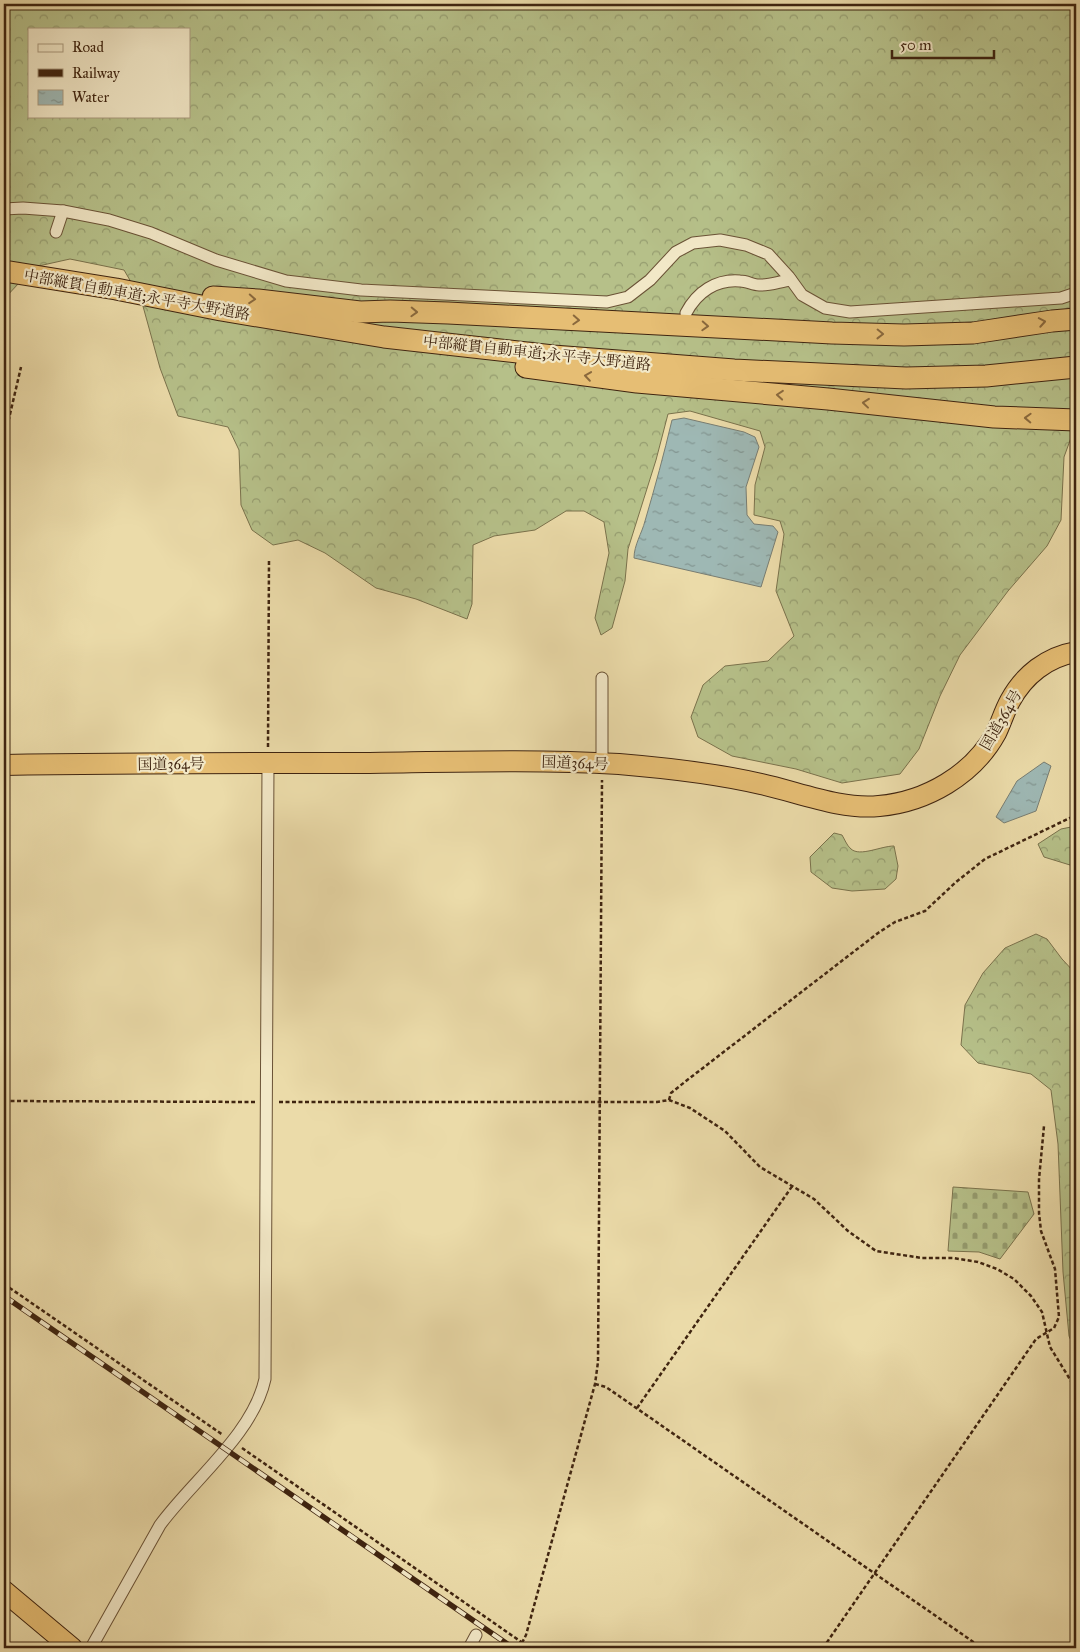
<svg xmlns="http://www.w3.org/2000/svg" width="1080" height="1652" font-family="'IM FELL Great Primer','Noto Serif JP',serif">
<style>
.forest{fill:url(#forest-crowns);stroke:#7a724c;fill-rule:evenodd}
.cemetery{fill:url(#cemetery-stones);stroke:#7a724c}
.water{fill:url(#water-ripples);stroke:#787d72}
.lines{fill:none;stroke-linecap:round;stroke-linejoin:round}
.minor-casing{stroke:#6a5236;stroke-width:13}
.trunk-casing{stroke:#3f2410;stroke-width:22}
.motorway-casing{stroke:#3f2410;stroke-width:23}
.path{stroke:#3f2410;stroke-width:2.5;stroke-dasharray:4 2.5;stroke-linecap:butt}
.minor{stroke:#f2e8c7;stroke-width:11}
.trunk{stroke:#e6be74;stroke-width:20}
.motorway{stroke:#e6be74;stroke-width:21}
.rail-casing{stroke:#3f2410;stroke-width:5.5}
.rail{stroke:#f2e8c7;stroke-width:4;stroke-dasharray:11;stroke-linecap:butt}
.oneway{stroke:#8a693d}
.labels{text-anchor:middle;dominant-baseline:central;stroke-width:4.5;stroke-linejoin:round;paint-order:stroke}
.street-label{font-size:15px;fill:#3f2410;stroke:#f2e8c7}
</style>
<defs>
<pattern id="forest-crowns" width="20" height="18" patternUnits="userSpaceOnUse" patternTransform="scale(1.25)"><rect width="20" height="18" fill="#b6c089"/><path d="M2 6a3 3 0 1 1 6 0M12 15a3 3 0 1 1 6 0" fill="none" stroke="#959c6f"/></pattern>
<pattern id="cemetery-stones" width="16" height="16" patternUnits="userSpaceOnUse" patternTransform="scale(1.25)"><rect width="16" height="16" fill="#b6c089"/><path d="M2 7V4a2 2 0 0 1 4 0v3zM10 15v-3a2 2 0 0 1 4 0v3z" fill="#959c6f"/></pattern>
<pattern id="water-ripples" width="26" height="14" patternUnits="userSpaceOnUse" patternTransform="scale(1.25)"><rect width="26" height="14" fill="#9eb8b4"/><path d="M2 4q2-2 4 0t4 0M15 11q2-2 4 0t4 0" fill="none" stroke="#829591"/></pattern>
</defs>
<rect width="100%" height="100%" fill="#ebdba9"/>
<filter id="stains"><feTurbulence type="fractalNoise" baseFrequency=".004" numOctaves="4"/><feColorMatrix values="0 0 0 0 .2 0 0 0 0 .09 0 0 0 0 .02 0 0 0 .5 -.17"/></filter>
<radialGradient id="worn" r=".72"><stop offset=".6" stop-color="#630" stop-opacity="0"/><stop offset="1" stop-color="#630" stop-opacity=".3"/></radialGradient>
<g class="forest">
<path d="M4,4H1076V424L1064,457L1061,520L1047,546L1008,591L960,655L940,696L919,749L900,774L842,783L796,769L732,756L698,737L691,717L703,685L725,666L768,661L794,636L776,591L784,534L780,521L754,515L755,485L765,447L760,431L690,411L668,414L656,460L628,549L625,581L612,628L601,635L595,618L609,553L604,522L584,511H566L535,530L494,536L473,545L472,604L467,619L416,599L376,588L325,553L298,540L273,545L252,530L241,505L239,450L228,427L178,416L160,368L141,299L124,270L70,259L34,267L4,299ZM29,29H189V116H29Z"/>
<polygon points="1076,826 1076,864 1070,865 1044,857 1038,844 1061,829"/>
<path d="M834,833L842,835C844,838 847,846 851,849C860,857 881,846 894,846L898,866L896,879L885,889L852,891L832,888L811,872L810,857Z"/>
<polygon points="1036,934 1047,939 1062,959 1076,974 1076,1353 1069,1336 1063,1272 1058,1144 1051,1090 1031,1074 978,1063 961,1045 965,1005 983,973 1005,948"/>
</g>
<polygon class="cemetery" points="953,1187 1028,1192 1034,1214 1000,1259 979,1252 948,1251"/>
<g class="water">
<path d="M684,418L744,432L755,437L759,447L746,487L747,515L754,524L773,526L778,532L761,587L634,558C634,545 642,533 645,521C655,487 664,454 672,420Z"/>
<polygon points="1044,762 1051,766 1036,811 1004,823 996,817 1017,781"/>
</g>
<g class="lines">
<g class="minor-casing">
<g id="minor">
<polyline points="4,209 23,208 63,211 109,220 151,233 216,260 286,281 361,290 607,302 628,297 650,280 676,252 693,243 720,240 746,245 768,254 789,277 802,295 825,308 850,312 1061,298 1076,293"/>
<polyline points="56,232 63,211"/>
<path d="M686,313C697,292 716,279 740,281C747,281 753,285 759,285C769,286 781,281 791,280"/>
<polyline points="602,678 602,763"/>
<path d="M91,1648L160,1525C193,1480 253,1434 265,1379L268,763"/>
<polyline points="469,1648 476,1635"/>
</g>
</g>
<g class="trunk-casing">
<g id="trunk">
<path d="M4,765C122,763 241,763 360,763C446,762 533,759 619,764C667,768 714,773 761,784C798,792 841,810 879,806C926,802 973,775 996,733C1001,723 1004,712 1010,701C1024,675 1047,657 1076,652"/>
<polyline points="4,1591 72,1648"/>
</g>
</g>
<g class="motorway-casing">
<g id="motorway">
<polyline points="4,271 116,289 221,310 384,337 553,356 734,370 906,378 986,376 1076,367"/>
<polyline points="213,297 258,300 360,312 390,311 448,313 832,333 904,335 973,333 1052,321 1076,319"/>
<polyline points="526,367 637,382 828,399 994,417 1076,420"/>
</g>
</g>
<g class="path">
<polyline points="4,440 21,367"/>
<polyline points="268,747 269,559"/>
<polyline points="669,1100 671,1093 686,1081 878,933 895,922 925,911 956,882 985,859 1076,815"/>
<polyline points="4,1101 256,1102"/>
<polyline points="279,1102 657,1102 669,1100 690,1108 725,1131 760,1167 814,1199 848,1231 876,1251 922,1258 953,1258 978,1262 997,1269 1014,1279 1031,1296 1042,1312 1050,1347 1076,1389"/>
<polyline points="4,1284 223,1435"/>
<polyline points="595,1384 606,1387 982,1648"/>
<polyline points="637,1408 793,1185"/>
<polyline points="242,1448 530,1648"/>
<polyline points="522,1643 526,1635 595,1384 598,1362 602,780"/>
<polyline points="823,1648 1036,1339 1054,1328 1059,1317 1055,1269 1041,1231 1039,1213 1039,1179 1044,1126"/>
</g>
<use href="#minor" class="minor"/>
<use href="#trunk" class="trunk"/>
<use href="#motorway" class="motorway"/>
<g class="rail-casing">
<polyline id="rail" points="4,1296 513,1648"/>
</g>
<use href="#rail" class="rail"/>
</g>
<defs><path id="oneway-chevron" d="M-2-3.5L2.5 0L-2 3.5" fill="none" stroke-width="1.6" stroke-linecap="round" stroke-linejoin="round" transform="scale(1.25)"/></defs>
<g class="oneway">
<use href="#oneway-chevron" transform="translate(252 299) rotate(4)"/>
<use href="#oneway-chevron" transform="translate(414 312) rotate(2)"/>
<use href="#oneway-chevron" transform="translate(576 320) rotate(3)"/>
<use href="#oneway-chevron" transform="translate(1042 322) rotate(-10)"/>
<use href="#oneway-chevron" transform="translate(705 326) rotate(3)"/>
<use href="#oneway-chevron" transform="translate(880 334) rotate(1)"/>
<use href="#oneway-chevron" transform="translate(588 376) rotate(-172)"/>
<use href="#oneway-chevron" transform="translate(780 395) rotate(-175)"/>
<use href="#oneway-chevron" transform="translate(866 403) rotate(-174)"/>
<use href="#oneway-chevron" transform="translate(1028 418) rotate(-178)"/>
</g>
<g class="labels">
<g class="street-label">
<text transform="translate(137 295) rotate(10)">中部縦貫自動車道;永平寺大野道路</text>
<text transform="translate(537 353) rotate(6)">中部縦貫自動車道;永平寺大野道路</text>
<text transform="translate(1001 720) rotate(-60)">国道364号</text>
<text transform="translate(575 763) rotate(2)">国道364号</text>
<text transform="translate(171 764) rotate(-1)">国道364号</text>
</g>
</g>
<rect width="1080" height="1652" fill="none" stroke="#ebdba9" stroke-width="20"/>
<rect x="5" y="5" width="1070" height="1642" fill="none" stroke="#3f2410" stroke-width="2.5"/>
<rect x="10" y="10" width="1060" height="1632" fill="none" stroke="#3f2410"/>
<rect x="28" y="28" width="162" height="90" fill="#f2e8c7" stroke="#aa9a7e"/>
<rect x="38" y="44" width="25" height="8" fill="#f2e8c7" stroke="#aa9a7e"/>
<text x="72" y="52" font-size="15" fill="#3f2410">Road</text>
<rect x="38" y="69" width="25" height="8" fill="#3f2410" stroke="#aa9a7e"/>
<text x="72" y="78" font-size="15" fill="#3f2410">Railway</text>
<rect x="38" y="90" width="25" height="15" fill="url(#water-ripples)" stroke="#aa9a7e"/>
<text x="72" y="102" font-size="15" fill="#3f2410">Water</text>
<path d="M892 50v8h102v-8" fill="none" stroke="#3f2410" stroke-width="2.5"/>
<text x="900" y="50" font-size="15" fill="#3f2410" stroke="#f2e8c7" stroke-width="4" paint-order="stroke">50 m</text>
<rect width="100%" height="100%" filter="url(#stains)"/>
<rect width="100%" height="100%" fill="url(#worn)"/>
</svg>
